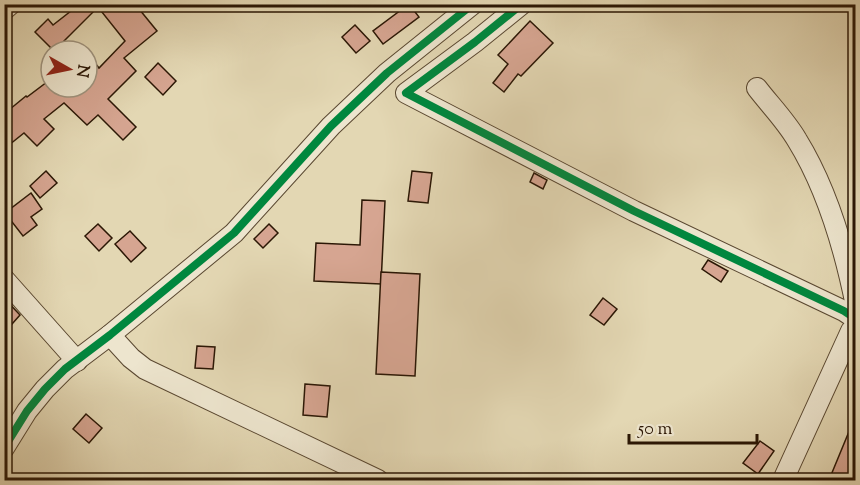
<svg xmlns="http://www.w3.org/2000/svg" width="860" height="485" font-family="'Sorts Mill Goudy',serif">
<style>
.building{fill:#d6a591;stroke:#2b1705;stroke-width:1.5}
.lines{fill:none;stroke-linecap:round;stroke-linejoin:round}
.minor-casing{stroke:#594730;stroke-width:22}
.minor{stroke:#ede5ce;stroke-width:20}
.cycleway-casing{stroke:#ede5ce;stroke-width:11}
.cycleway{stroke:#00873e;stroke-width:8}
</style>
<rect width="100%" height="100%" fill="#e3d7b3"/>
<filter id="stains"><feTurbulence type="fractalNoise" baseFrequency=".00333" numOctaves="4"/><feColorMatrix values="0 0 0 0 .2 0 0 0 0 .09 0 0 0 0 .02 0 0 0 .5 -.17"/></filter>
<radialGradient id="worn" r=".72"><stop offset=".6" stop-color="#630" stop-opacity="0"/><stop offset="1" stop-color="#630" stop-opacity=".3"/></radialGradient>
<g class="building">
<polygon points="80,4 135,4 157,31 124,58 136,71 108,99 136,127 123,140 98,115 87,125 64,103 44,119 54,129 37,146 24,133 4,149 4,114 26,96 27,97 51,79 51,87 87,87 87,53 99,68 125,41 98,7 54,51 35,32 48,19 53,25"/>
<polygon points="409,4 419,17 383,44 373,31"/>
<polygon points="530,21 553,43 521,76 518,74 504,92 493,83 508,64 498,55"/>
<polygon points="355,25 370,41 356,53 342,37"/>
<polygon points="158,63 176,81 163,95 145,77"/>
<polygon points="46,171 57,183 40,198 30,186"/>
<polygon points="412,171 432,173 428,203 408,201"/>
<polygon points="534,173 547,180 543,189 530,182"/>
<polygon points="31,193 42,209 31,217 37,225 23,236 5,213"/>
<polygon points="362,200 385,201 381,284 314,281 316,243 360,245"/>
<polygon points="98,224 112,238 99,251 85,236"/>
<polygon points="269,224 278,233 263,248 254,239"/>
<polygon points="130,231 146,248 131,262 115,244"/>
<polygon points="708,260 728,271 721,282 702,269"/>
<polygon points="381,272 420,274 415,376 376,374"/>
<polygon points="4,298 20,315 4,333"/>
<polygon points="603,298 617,309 604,325 590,315"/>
<polygon points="197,346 215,347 213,369 195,368"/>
<polygon points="305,384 330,386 327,417 303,415"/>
<polygon points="86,414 102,428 89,443 73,429"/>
<polygon points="855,417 855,480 829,480"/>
<polygon points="760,441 774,451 758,474 743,463"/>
</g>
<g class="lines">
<g class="minor-casing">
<g id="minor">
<polyline points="522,4 475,42 406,93 634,211 844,311 856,319"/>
<polyline points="4,10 11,4"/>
<path d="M757,88C770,105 786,121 797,140C826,187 845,251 856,306"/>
<polyline points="4,279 77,361"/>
<polyline points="110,335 131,358 145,369 378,480"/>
<polyline points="4,448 27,411 45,389 65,369 110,335 234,233 331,126 387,73 473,4"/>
<polyline points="783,480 851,331 856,325"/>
</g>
</g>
<use href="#minor" class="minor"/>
<g class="cycleway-casing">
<g id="cycleway">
<polyline points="522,4 475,42 406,93 634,211 844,311 856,319"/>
<polyline points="4,448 27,411 45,389 65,369 110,335 234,233 331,126 387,73 473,4"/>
</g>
</g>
<use href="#cycleway" class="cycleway"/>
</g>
<rect width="860" height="485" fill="none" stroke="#e3d7b3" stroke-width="24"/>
<rect x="6" y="6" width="848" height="473" fill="none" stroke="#2b1705" stroke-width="3"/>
<rect x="12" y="12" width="836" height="461" fill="none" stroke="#2b1705" stroke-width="1.5"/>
<g transform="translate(69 69) rotate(99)"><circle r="28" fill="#ede5ce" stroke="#9f937e" stroke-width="1.5"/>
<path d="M0-4.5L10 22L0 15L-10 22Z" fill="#8f2418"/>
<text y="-9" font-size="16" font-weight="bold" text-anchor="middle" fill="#2b1705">N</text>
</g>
<path d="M629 434v9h128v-9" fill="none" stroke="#2b1705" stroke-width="3"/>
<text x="638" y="434" font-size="18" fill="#2b1705" stroke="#ede5ce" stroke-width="4.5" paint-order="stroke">50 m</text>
<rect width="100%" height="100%" filter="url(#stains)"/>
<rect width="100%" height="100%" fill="url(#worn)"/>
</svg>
